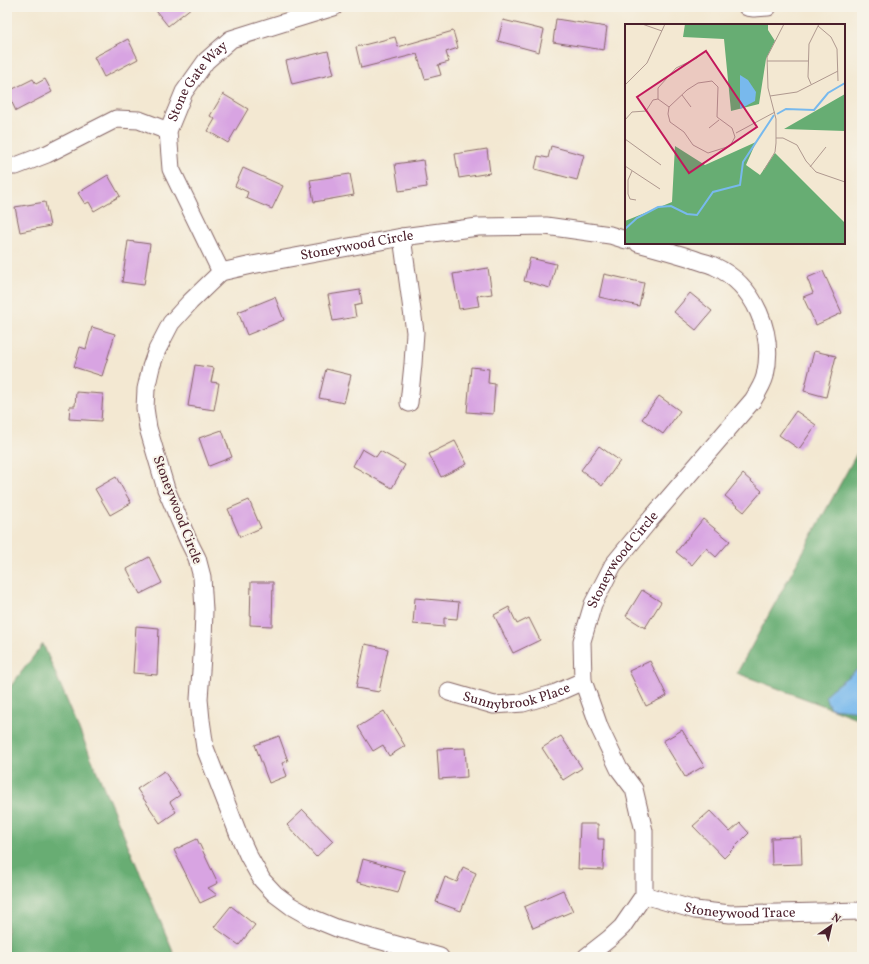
<svg xmlns="http://www.w3.org/2000/svg" width="869" height="964" font-family="Vollkorn,serif">
<style>
.forest{fill:#67ad73;stroke:#58664f}
.water{fill:#78b9ed;stroke:#616c8c}
.building{fill:#d8a4e2}
.lines{fill:none;stroke-linecap:round;stroke-linejoin:round}
.minor-casing{stroke:#856565;stroke-width:19}
.minor{stroke:#fff;stroke-width:17}
.labels{text-anchor:middle;dominant-baseline:central;stroke-width:4;stroke-linejoin:round;paint-order:stroke}
.street-label{font-size:14px;fill:#4a1f2b;stroke:#f7f3e8}
.inset-river{fill:none;stroke:#78b9ed;stroke-width:2}
.inset-road{fill:none;stroke:#af988f;stroke-width:1}
.view{fill:#c2185b;fill-opacity:0.15;stroke:#c2185b;stroke-width:2}
.inset-edge{fill:none;stroke:#4a1f2b;stroke-width:2}
</style>
<rect width="100%" height="100%" fill="#f7f3e8"/>
<filter id="ink" filterUnits="userSpaceOnUse"><feTurbulence type="fractalNoise" baseFrequency=".025" numOctaves="2"/><feDisplacementMap in="SourceGraphic" scale="8" xChannelSelector="R" yChannelSelector="G"/><feConvolveMatrix kernelMatrix="1 2 1 2 8 2 1 2 1" color-interpolation-filters="sRGB"/></filter>
<filter id="wash" filterUnits="userSpaceOnUse"><feTurbulence type="fractalNoise" baseFrequency=".012" numOctaves="4" result="noise"/><feDisplacementMap in="SourceGraphic" scale="16" xChannelSelector="R" yChannelSelector="G"/><feGaussianBlur stdDeviation="0.9" result="paint"/><feColorMatrix in="noise" values="0 0 0 0 0 0 0 0 0 0 0 0 0 0 0 0 0 1.4 0 .05"/><feComposite in="paint" operator="in"/></filter>
<g filter="url(#wash)">
<rect width="100%" height="100%" fill="#f3e8d2"/>
<g class="forest">
<polygon points="862,444 862,720 737,673"/>
<polygon points="43,644 164,930 175,957 7,957 7,691"/>
</g>
<polygon class="water" points="862,666 862,711 830,708 825,697 830,690"/>
<g id="blocks">
<g class="building">
<polygon points="153,7 192,7 168,26"/>
<polygon points="556,19 607,27 604,50 553,42"/>
<polygon points="503,20 544,30 539,52 498,41"/>
<polygon points="453,31 458,48 446,52 449,62 438,65 441,75 425,79 417,54 361,68 356,47 395,37 398,47"/>
<polygon points="128,39 138,59 104,77 94,57"/>
<polygon points="328,51 334,74 292,84 286,61"/>
<polygon points="33,79 36,84 45,79 52,92 16,111 7,92"/>
<polygon points="223,94 248,109 228,143 208,131 215,119 210,116"/>
<polygon points="551,146 584,155 577,180 535,169 538,156 548,158"/>
<polygon points="487,149 490,173 459,178 455,154"/>
<polygon points="423,160 427,187 399,191 395,164"/>
<polygon points="243,168 283,186 272,209 246,198 248,192 235,186"/>
<polygon points="350,174 354,195 314,202 310,180"/>
<polygon points="108,175 120,196 94,211 89,202 85,204 78,193"/>
<polygon points="45,202 50,226 20,232 15,207"/>
<polygon points="128,241 150,244 144,285 122,282"/>
<polygon points="530,258 556,264 550,288 524,281"/>
<polygon points="488,268 492,294 477,296 479,306 459,309 453,274"/>
<polygon points="823,271 842,313 816,325 803,297 813,293 807,278"/>
<polygon points="604,274 644,283 639,306 599,297"/>
<polygon points="360,290 362,304 354,306 356,317 333,321 328,295"/>
<polygon points="690,293 712,311 696,330 674,312"/>
<polygon points="275,297 284,320 247,335 238,312"/>
<polygon points="92,327 115,334 102,376 74,367 80,347 86,349"/>
<polygon points="814,351 836,356 826,397 804,391"/>
<polygon points="195,365 214,368 211,382 219,383 214,410 188,406"/>
<polygon points="471,367 489,369 488,383 495,384 493,414 467,412"/>
<polygon points="326,369 351,375 344,403 319,398"/>
<polygon points="76,392 103,394 101,421 69,419 70,406 75,406"/>
<polygon points="659,396 680,411 663,434 642,419"/>
<polygon points="796,411 816,425 799,449 779,435"/>
<polygon points="222,430 232,457 209,466 199,438"/>
<polygon points="455,441 467,464 441,477 429,454"/>
<polygon points="599,446 620,461 602,486 581,470"/>
<polygon points="362,449 376,457 380,451 405,465 392,488 353,466"/>
<polygon points="743,474 762,491 744,512 725,496"/>
<polygon points="116,477 131,503 110,515 95,489"/>
<polygon points="249,500 261,528 240,537 228,509"/>
<polygon points="703,519 730,541 716,557 706,548 692,565 676,552"/>
<polygon points="149,557 162,583 140,594 127,569"/>
<polygon points="251,582 273,582 272,626 250,625"/>
<polygon points="642,590 661,602 645,628 626,616"/>
<polygon points="415,598 459,602 457,619 444,618 444,627 413,624"/>
<polygon points="509,607 517,624 529,618 540,640 513,653 494,615"/>
<polygon points="136,626 159,628 157,675 133,673"/>
<polygon points="365,644 388,649 379,692 356,688"/>
<polygon points="650,661 667,696 646,706 629,671"/>
<polygon points="384,711 405,746 389,756 383,745 373,751 358,727"/>
<polygon points="682,730 704,766 685,777 663,741"/>
<polygon points="279,736 288,761 282,763 287,776 269,783 255,745"/>
<polygon points="561,736 582,768 563,780 542,748"/>
<polygon points="465,748 467,777 439,779 437,749"/>
<polygon points="164,771 180,795 170,802 176,812 160,823 137,789"/>
<polygon points="303,810 333,841 316,857 287,825"/>
<polygon points="710,811 730,832 740,823 749,833 724,858 693,826"/>
<polygon points="580,824 598,824 598,839 604,839 603,870 578,869"/>
<polygon points="801,837 802,864 772,865 771,838"/>
<polygon points="197,839 218,883 208,888 217,895 200,903 174,850"/>
<polygon points="363,859 405,871 398,893 357,882"/>
<polygon points="463,867 476,873 461,911 436,902 445,877 457,882"/>
<polygon points="563,890 573,911 533,928 524,907"/>
<polygon points="231,906 255,925 239,945 214,927"/>
</g>
</g>
</g>
<g filter="url(#ink)">
<use href="#blocks" fill-opacity="0" stroke="#856565" stroke-width="1"/>
<g class="lines">
<g class="minor-casing">
<g id="minor">
<polyline points="747,7 754,8 768,7"/>
<polyline points="7,166 16,166 47,154 116,119 139,120 168,131"/>
<polyline points="402,237 415,332 413,364 409,403"/>
<path id="s1" d="M221,272L171,169L168,131L184,92L206,61L231,39L334,7"/>
<path id="s2" d="M449,692L494,705L523,703L556,693L583,681"/>
<path id="s3" d="M644,895L695,910L730,914L862,911"/>
<path id="s4" d="M440,957L339,929L312,918L291,906L275,894L262,880L248,855L238,833L205,748L201,720L199,699L203,642L204,610L202,577L197,558L188,540L166,489L148,428L145,408L146,389L151,367L157,350L171,323L190,302L221,272L252,265L402,237L478,227L546,226L610,235L626,240"/>
<path id="s5" d="M586,957L609,939L622,927L644,895V831L634,789L619,769L600,729L583,681L582,641L593,604L613,565L649,521L753,400C758,392 763,384 765,376C775,333 755,285 714,266C708,263 700,262 694,259C675,253 657,248 638,243"/>
</g>
</g>
<use href="#minor" class="minor"/>
</g>
</g>
<g class="labels">
<g class="street-label">
<text stroke="none"><textPath href="#s1" startOffset="211">Stone Gate Way</textPath></text>
<text stroke="none"><textPath href="#s4" startOffset="992">Stoneywood Circle</textPath></text>
<text transform="translate(177 510) rotate(69)">Stoneywood Circle</text>
<text stroke="none"><textPath href="#s5" startOffset="445">Stoneywood Circle</textPath></text>
<text stroke="none"><textPath href="#s2" startOffset="70">Sunnybrook Place</textPath></text>
<text stroke="none"><textPath href="#s3" startOffset="98">Stoneywood Trace</textPath></text>
</g>
</g>
<g transform="translate(625 24)">
<rect width="220" height="220" fill="#f3e8d2"/>
<path d="M60,0H143V6L150,17L141,35L134,80L106,87L99,15L58,13ZM220,70V107L159,105ZM131,118L121,141L135,151L150,129L220,199V220H0V197L47,178L50,122L80,141Z" fill="#67ad73"/>
<path d="M115,51L123,56L131,68L130,77L115,85Z" fill="#78b9ed"/>
<path class="inset-river" d="M152,90L161,85L189,86L203,69L220,59M0,205L12,194L33,183L46,182L62,190L72,191L88,168L115,161L118,138L149,91"/>
<path class="inset-road" d="M17,0L37,7M193,2L206,13L212,25L213,57M142,37H183M87,57L93,63L92,93L107,104L110,113L105,122L83,129L68,121L59,108L45,98L43,90L44,83L62,66L73,59ZM186,60L183,53L184,20L194,0M0,61L22,39L40,0M57,71L66,83M145,72L172,68L213,47M44,83L33,75V64L51,44L72,34L77,29M0,96L7,88L21,87L28,76L33,75M84,104L94,96M111,109L150,88M151,114H158L172,121L181,137L191,148L220,158M0,115L36,141M0,142L35,165M185,143L201,123M139,146L150,128L151,119V95L143,64L142,33L159,0M7,147L3,156V170L5,175L11,176"/>
<path class="view" d="M81,27L132,103L64,149L12,73Z"/>
<rect width="220" height="220" class="inset-edge"/>
</g>
<rect width="869" height="964" fill="none" stroke="#f7f3e8" stroke-width="24"/>
<g transform="translate(831 926) rotate(34)" stroke="#f7f3e8" stroke-width="3" paint-order="stroke">
<path d="M0-3L7 15L0 10L-7 15Z" fill="#4a1f2b"/>
<text y="-6" font-size="11" font-weight="bold" text-anchor="middle" fill="#4a1f2b">N</text>
</g>
</svg>
